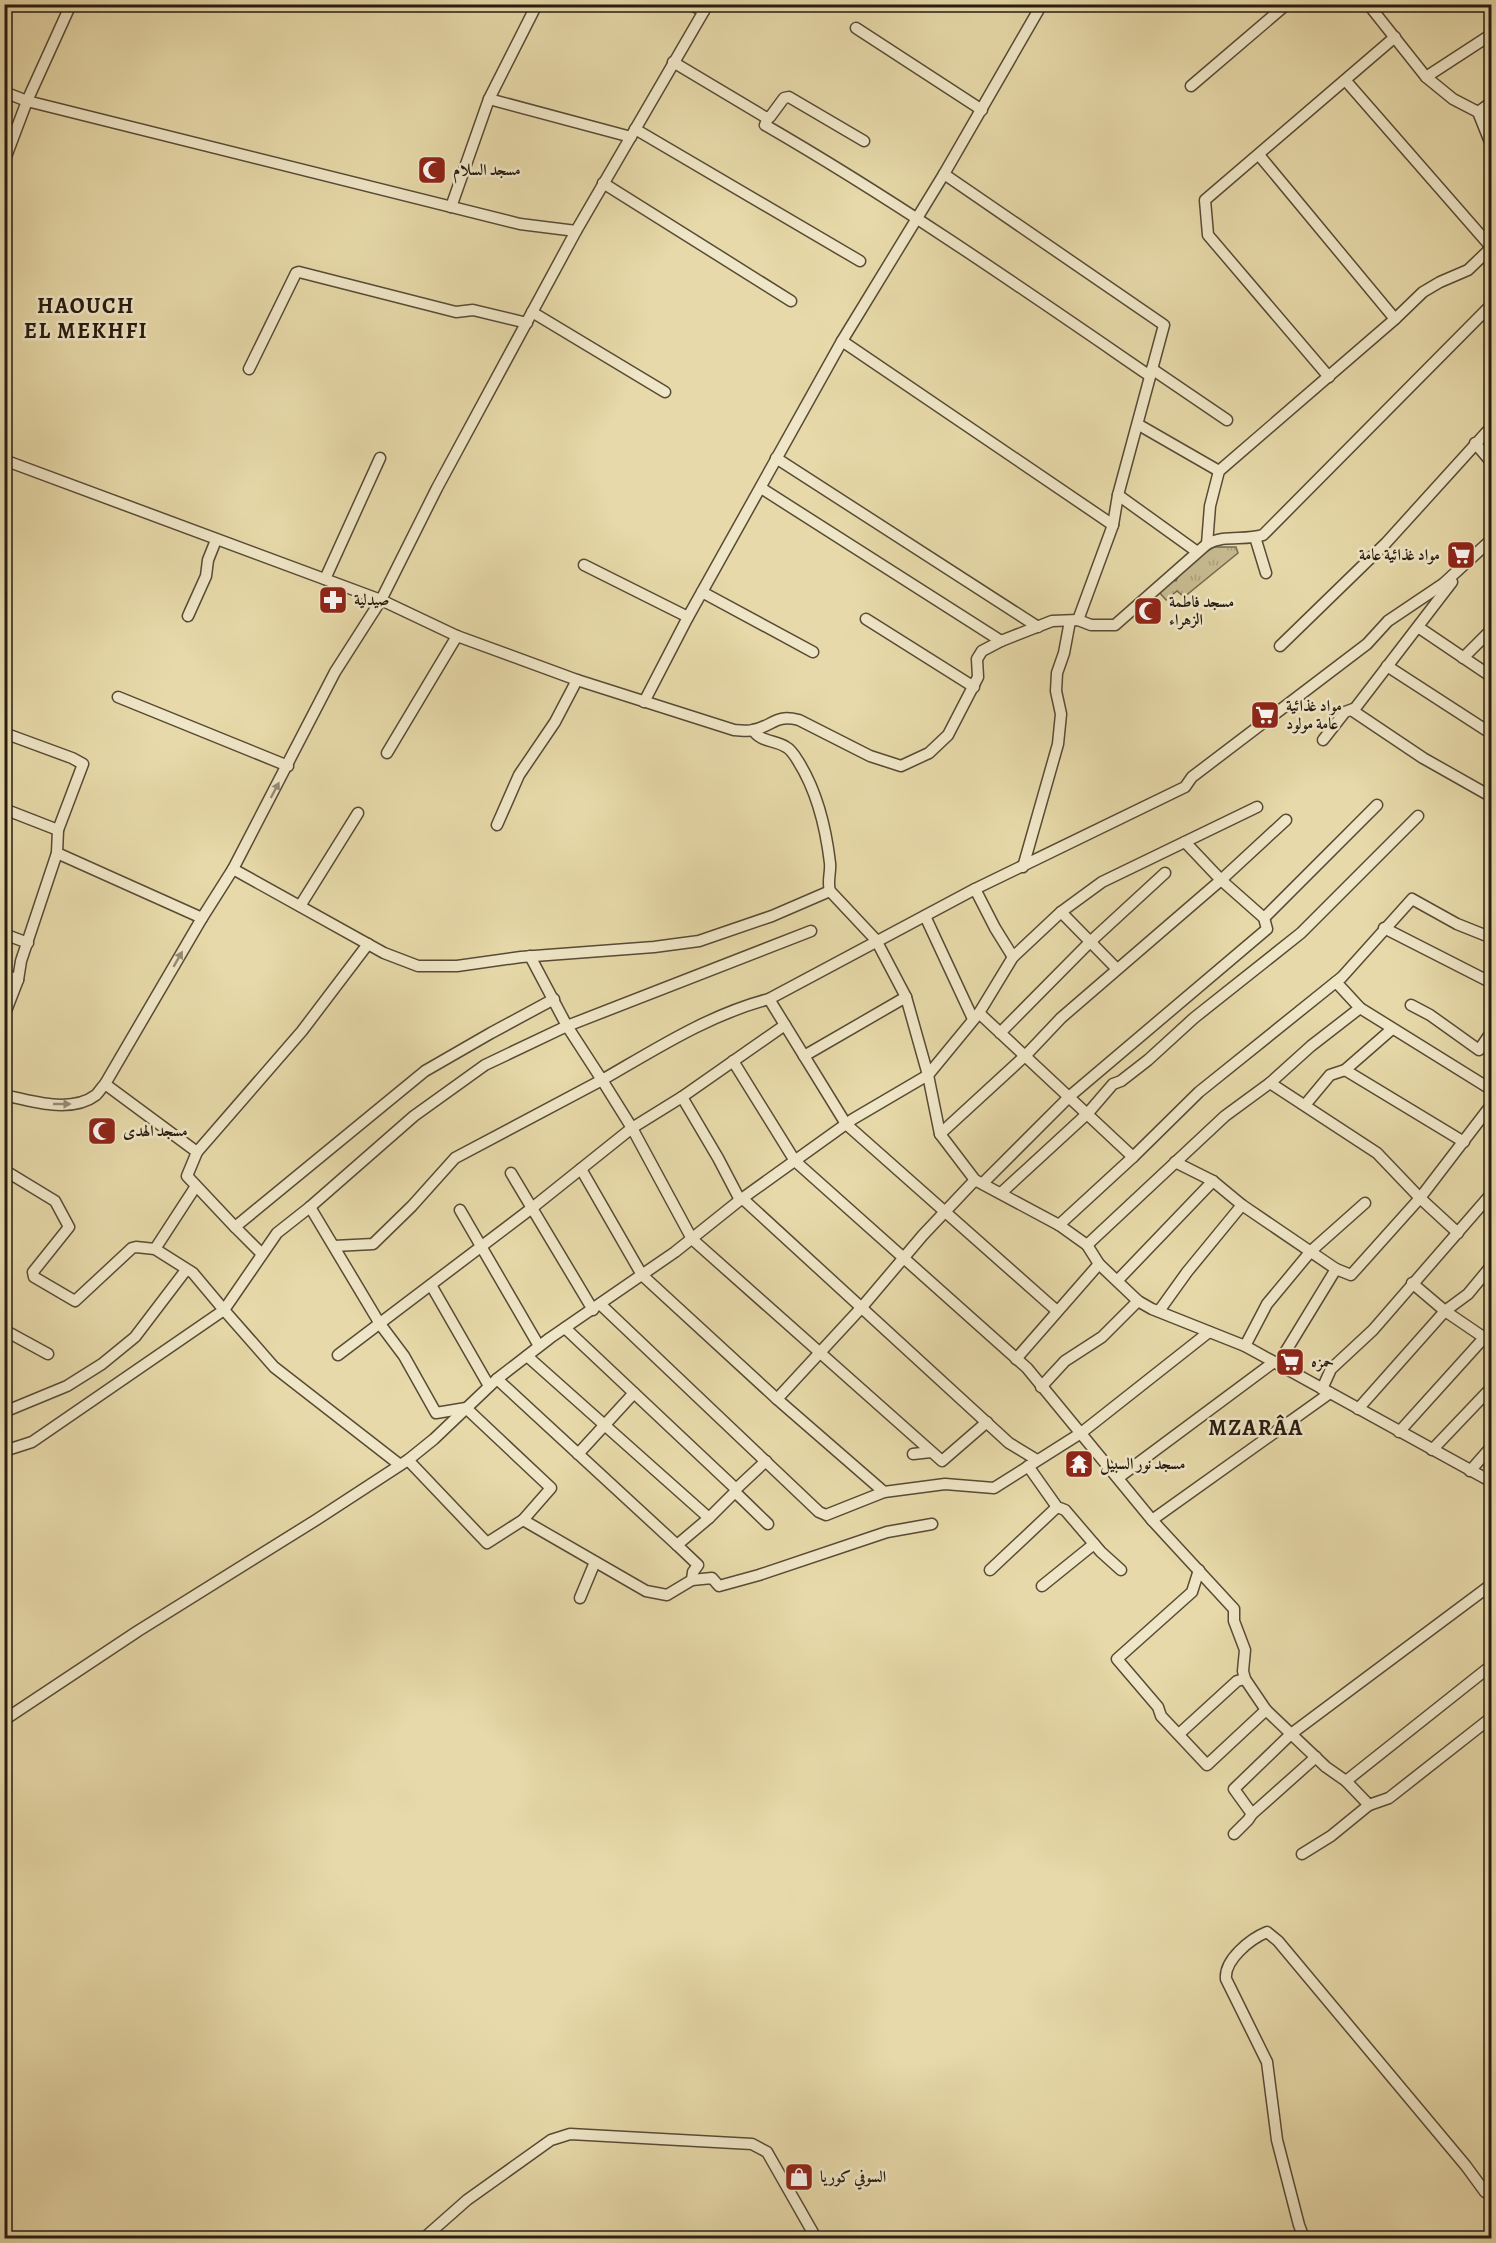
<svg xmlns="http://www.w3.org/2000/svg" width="1496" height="2243" font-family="Alegreya,Amiri,serif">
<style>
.grass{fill:url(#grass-tufts);stroke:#766a50;stroke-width:1.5}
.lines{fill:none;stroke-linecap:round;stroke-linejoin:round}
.minor-casing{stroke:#574b36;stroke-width:13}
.minor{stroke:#efe6c7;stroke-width:10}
.oneway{fill:#958b75}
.labels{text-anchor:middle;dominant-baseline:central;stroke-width:5;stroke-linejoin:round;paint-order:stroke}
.poi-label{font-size:16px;font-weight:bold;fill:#271c10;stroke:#efe6c7;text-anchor:start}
.district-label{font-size:22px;font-weight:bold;letter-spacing:1.5px;fill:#271c10;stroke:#efe6c7}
</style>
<defs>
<pattern id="grass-tufts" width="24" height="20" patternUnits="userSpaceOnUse" patternTransform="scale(1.5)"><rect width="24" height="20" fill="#c6b98f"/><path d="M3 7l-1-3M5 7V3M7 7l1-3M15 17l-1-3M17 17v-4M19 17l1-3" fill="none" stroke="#aa9e7a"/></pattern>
</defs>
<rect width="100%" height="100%" fill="#e7d9a9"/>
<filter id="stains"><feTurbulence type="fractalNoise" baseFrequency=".00333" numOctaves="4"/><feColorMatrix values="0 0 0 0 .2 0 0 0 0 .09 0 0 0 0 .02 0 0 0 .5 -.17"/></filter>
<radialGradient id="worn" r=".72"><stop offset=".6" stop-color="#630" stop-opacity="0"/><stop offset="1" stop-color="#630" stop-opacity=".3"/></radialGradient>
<path class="grass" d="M1214,547H1236L1238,553L1184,597L1177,591L1166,600L1159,592L1170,580L1176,581C1181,565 1200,556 1214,547Z"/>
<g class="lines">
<g class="minor-casing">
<g id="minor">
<polyline points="689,4 704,11"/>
<polyline points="1368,4 1426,77 1453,99 1478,112 1492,147"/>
<polyline points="856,28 982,110"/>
<polyline points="673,62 765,117 770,117 784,98 789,97 864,141"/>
<polyline points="1426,77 1492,34"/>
<polyline points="1346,81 1491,247"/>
<polyline points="1191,86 1287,4"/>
<polyline points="4,92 27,101 520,224 576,231"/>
<polyline points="489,99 631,137"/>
<polyline points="1478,112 1492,102"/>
<path d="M768,118L765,125C898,202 1023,289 1150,376"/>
<polyline points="635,129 860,261"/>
<polyline points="1259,155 1395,319"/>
<polyline points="4,162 27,101 71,4"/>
<polyline points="944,174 1164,325 1118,495 1113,525 1078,620"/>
<polyline points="603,183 791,301"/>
<polyline points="451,207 489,99 537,4"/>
<polyline points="532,312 665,392"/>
<polyline points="842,341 1113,525"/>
<polyline points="249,369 296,273 299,272 456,312 473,310 527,323"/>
<polyline points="1152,369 1227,420"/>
<polyline points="1329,377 1208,235 1205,200 1395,37"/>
<polyline points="1139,425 1219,471"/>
<polyline points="1475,443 1492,463"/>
<polyline points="776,458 1038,627"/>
<path d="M4,460L381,600L457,636L577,680L734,730C740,730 748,732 753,730C774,726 774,714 799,720L870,756L901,766L929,753L948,735L978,677L977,659L982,651L1001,641L1052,621L1078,620L1091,625H1115L1207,544C1225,534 1244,541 1263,535L1492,304"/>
<polyline points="761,488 1001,641"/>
<polyline points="1118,495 1196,551"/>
<polyline points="1255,537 1266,573"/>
<polyline points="1207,544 1210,506 1219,471 1395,319 1423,292 1440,282 1468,270 1492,247"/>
<polyline points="584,565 688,617"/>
<polyline points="325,579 380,458"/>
<polyline points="1452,582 1353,711 1423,758 1492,797"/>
<polyline points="702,592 813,652"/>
<polyline points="188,616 206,576 208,560 216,540"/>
<polyline points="866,619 974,687"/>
<polyline points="1418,627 1492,677"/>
<polyline points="1280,646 1386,543 1492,426"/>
<polyline points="1463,658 1492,629"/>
<polyline points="1387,666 1492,734"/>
<polyline points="118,697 288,766"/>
<polyline points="644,702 688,617 842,341 944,174 1042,4"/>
<path d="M753,730C760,742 775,740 786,747C790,749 795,756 798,761C817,791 826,829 830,863C831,873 827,881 830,891L876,940L906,997L928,1075L940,1134L975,1180L1059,1225L1087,1245L1099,1264L1138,1301L1152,1309L1245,1346L1492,1482"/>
<polyline points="4,733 72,758 83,764 58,830 57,853 21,961 18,980 4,1016"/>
<polyline points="1323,740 1345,712 1353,709"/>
<polyline points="387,753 457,636"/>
<polyline points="4,809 58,830"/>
<polyline points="497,825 519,775 555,722 577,680"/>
<polyline points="57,853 202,918"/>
<polyline points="1023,867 1058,744 1061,714 1056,691 1057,673 1064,653 1070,621"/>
<polyline points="233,869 384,953 418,966 457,966 521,957 654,947 699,941 772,916 830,891"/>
<polyline points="975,889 995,928 1013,957"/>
<polyline points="300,906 358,813"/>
<polyline points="1061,912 1116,968"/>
<polyline points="925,916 973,1019"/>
<polyline points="1264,918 1377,805"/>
<polyline points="1384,928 1492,983"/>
<polyline points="4,934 28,943"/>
<path d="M530,956L567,1026L602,1080C656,1049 708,1015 769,999L975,889L1185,787L1192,777L1367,644L1388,621L1443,584L1492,539"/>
<polyline points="4,974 18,980"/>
<polyline points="1336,982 1360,1008 1492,1090"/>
<polyline points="769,999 846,1124 1057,1311"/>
<polyline points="1411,1005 1430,1015 1479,1050 1492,1031"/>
<polyline points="979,1013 1133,1157"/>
<polyline points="1000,1033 1090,942 1165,873"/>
<polyline points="804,1056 906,997"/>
<polyline points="733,1061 795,1161 1027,1368 1152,1520 1234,1609 1234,1621 1245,1650 1243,1671 1245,1679 1266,1710 1326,1767 1346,1781 1369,1805 1389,1798 1492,1717"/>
<polyline points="1345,1070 1464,1142"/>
<polyline points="1270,1083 1377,1153 1420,1198 1458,1233"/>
<polyline points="105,1084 197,1152 187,1176 235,1227"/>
<path d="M4,1095C31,1101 71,1114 96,1095C99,1092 102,1087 105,1084L202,918L233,869L335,672L381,600L437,488L576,231L708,4"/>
<polyline points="682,1097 718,1158 740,1200"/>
<polyline points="1305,1105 1330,1075 1345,1070 1392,1029"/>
<polyline points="940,1134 1026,1055 1061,1018 1221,880 1286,820"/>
<polyline points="197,1152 302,1031 368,944"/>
<polyline points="1175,1162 1213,1181 1242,1205 1336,1269"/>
<polyline points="581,1169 642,1275 777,1399 884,1492"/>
<polyline points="4,1170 55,1201 69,1227 33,1272 34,1277 75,1301 132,1248 136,1247 155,1249 193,1273 224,1310 32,1442 4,1451"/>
<polyline points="511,1173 593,1310"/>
<polyline points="983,1183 1070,1096 1267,929 1264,918 1221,880 1185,842"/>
<polyline points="1001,1193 1088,1113 1113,1084 1121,1081 1148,1060 1194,1018 1301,933 1418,816"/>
<polyline points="743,1199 1009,1443 1037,1460"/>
<polyline points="310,1207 414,1116 485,1065 567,1026 811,931"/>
<polyline points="460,1210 539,1346"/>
<polyline points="1059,1225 1133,1157 1199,1092 1342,977 1412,899 1457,924 1492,938"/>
<polyline points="1087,1245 1225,1116 1270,1083 1311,1046 1360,1008"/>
<polyline points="334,1246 373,1244 412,1206 455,1158 602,1080 632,1128 692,1239 942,1461 987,1422"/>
<polyline points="155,1249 196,1186"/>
<polyline points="262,1254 235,1227 425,1071 491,1033 554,999"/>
<polyline points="1118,1280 1213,1181"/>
<polyline points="1412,1283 1445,1311 1492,1343"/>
<polyline points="431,1285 489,1386"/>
<polyline points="600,1304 819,1512 826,1515 884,1492 945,1484 994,1488 1081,1433 1209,1332"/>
<polyline points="1159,1311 1187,1272 1242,1205"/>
<polyline points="4,1330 48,1354"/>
<polyline points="1245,1346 1267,1304 1311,1251 1365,1203"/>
<polyline points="338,1355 532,1208 632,1128 682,1097 785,1025"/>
<polyline points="527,1356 709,1518 735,1492 736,1489 565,1328"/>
<polyline points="1016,1359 1099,1264"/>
<polyline points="1278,1364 1336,1269 1351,1275 1420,1198 1492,1104"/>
<polyline points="497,1379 677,1545 709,1518"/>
<polyline points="1041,1387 1065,1361 1102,1337 1138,1301"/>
<polyline points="1322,1389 1331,1369 1373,1330 1492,1193"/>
<polyline points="777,1399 862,1307 923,1235 975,1180"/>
<polyline points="1358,1409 1445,1311 1468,1294 1492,1265"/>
<polyline points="4,1412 67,1386 102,1364 135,1337 186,1270"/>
<polyline points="1399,1432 1492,1329"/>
<polyline points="1432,1450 1492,1387"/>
<polyline points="578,1454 634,1393"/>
<polyline points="913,1454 931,1452"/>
<polyline points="408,1460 487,1543 523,1520"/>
<polyline points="400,1465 274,1367 224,1310 277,1233 310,1207 380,1324 404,1356 436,1413 466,1408 551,1488 523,1520 646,1591 667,1595 692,1580 712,1578 719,1586 759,1575 887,1532 932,1524"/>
<polyline points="1028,1466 1057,1507 1065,1510 1101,1552 1121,1570"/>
<polyline points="1470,1471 1492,1446"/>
<polyline points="1118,1478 1274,1362"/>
<polyline points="736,1489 766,1461"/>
<polyline points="735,1492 768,1524"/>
<polyline points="1152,1520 1330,1393"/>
<polyline points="677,1545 698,1565 693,1572 692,1580"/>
<polyline points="990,1570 1057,1507"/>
<polyline points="1199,1570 1192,1592 1117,1659 1158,1707 1161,1716 1207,1765 1266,1710"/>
<polyline points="1042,1586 1094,1544"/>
<polyline points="580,1598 595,1562"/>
<polyline points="4,1720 138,1631 316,1520 408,1460 434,1439 497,1379 550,1338 675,1252 740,1200 853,1119 928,1075 979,1013 1013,957 1061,912 1102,882 1257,807"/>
<polyline points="1179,1734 1237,1681 1245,1679"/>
<polyline points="1346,1781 1492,1665"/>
<polyline points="1252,1814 1234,1789 1291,1734 1492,1584"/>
<polyline points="1234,1834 1248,1820 1252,1814 1316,1757"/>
<polyline points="1302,1854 1331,1836 1369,1805"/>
<polyline points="424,2238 467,2200 551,2140 570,2134 752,2144 767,2152 816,2238"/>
<path d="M1304,2238L1299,2225L1277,2140L1267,2062L1226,1979C1224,1960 1250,1939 1267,1932L1278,1941L1466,2166L1485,2192"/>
</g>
</g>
<use href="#minor" class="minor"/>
</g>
<defs><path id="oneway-solid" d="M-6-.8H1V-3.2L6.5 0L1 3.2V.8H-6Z" transform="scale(1.5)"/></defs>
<g class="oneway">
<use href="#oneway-solid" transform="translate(275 790) rotate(-62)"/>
<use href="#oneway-solid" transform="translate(178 959) rotate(-60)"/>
<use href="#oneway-solid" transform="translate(62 1104)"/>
</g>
<defs>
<g id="mosque-square" transform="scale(1.5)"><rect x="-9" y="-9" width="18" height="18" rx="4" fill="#8f2418" stroke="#efe6c7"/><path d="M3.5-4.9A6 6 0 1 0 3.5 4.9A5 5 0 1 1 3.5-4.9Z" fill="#fff"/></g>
<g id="supermarket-square" transform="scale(1.5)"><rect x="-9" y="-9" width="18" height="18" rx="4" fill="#8f2418" stroke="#efe6c7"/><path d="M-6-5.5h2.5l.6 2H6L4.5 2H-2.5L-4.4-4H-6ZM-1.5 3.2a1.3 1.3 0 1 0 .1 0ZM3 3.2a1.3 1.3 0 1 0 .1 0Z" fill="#fff"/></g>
<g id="pharmacy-square" transform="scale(1.5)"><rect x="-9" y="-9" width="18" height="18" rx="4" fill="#8f2418" stroke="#efe6c7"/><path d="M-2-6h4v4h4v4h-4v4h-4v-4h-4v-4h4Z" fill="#fff"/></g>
<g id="temple-square" transform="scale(1.5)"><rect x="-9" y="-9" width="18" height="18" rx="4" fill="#8f2418" stroke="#efe6c7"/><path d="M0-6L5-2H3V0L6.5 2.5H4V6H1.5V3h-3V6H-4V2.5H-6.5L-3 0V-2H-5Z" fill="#fff"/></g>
<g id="shop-square" transform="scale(1.5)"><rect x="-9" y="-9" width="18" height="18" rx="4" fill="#8f2418" stroke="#efe6c7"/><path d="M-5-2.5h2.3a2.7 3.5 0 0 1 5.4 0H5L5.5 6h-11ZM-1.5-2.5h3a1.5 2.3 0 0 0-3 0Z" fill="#fff"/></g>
</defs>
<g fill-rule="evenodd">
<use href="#mosque-square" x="432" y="170"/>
<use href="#supermarket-square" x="1461" y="555"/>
<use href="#pharmacy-square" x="333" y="600"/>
<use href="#mosque-square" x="1148" y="611"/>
<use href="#supermarket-square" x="1265" y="715"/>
<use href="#mosque-square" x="102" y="1131"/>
<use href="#supermarket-square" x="1290" y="1362"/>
<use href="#temple-square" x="1079" y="1464"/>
<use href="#shop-square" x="799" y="2177"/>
</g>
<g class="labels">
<g class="poi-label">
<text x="453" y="170">مسجد السلام</text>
<text x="1440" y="555" text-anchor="end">مواد غذائية عامة</text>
<text x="354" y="600">صيدلية</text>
<text x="1169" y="602">مسجد فاطمة<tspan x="1169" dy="18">الزهراء</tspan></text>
<text x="1286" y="706">مواد غذائية<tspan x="1286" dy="18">عامة مولود</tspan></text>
<text x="123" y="1131">مسجد الهدى</text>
<text x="1311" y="1362">حمزه</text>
<text x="1100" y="1464">مسجد نور السبيل</text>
<text x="820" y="2177">السوفي كوريا</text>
</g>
<g class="district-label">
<text x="86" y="306">HAOUCH<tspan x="86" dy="25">EL MEKHFI</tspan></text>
<text x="1256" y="1428">MZARÂA</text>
</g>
</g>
<rect width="1496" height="2243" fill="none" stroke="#e7d9a9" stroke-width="24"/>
<rect x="6" y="6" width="1484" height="2231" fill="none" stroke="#271c10" stroke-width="3"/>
<rect x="12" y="12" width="1472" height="2219" fill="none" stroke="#271c10" stroke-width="1.5"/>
<rect width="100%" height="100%" filter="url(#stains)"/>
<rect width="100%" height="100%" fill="url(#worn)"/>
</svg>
